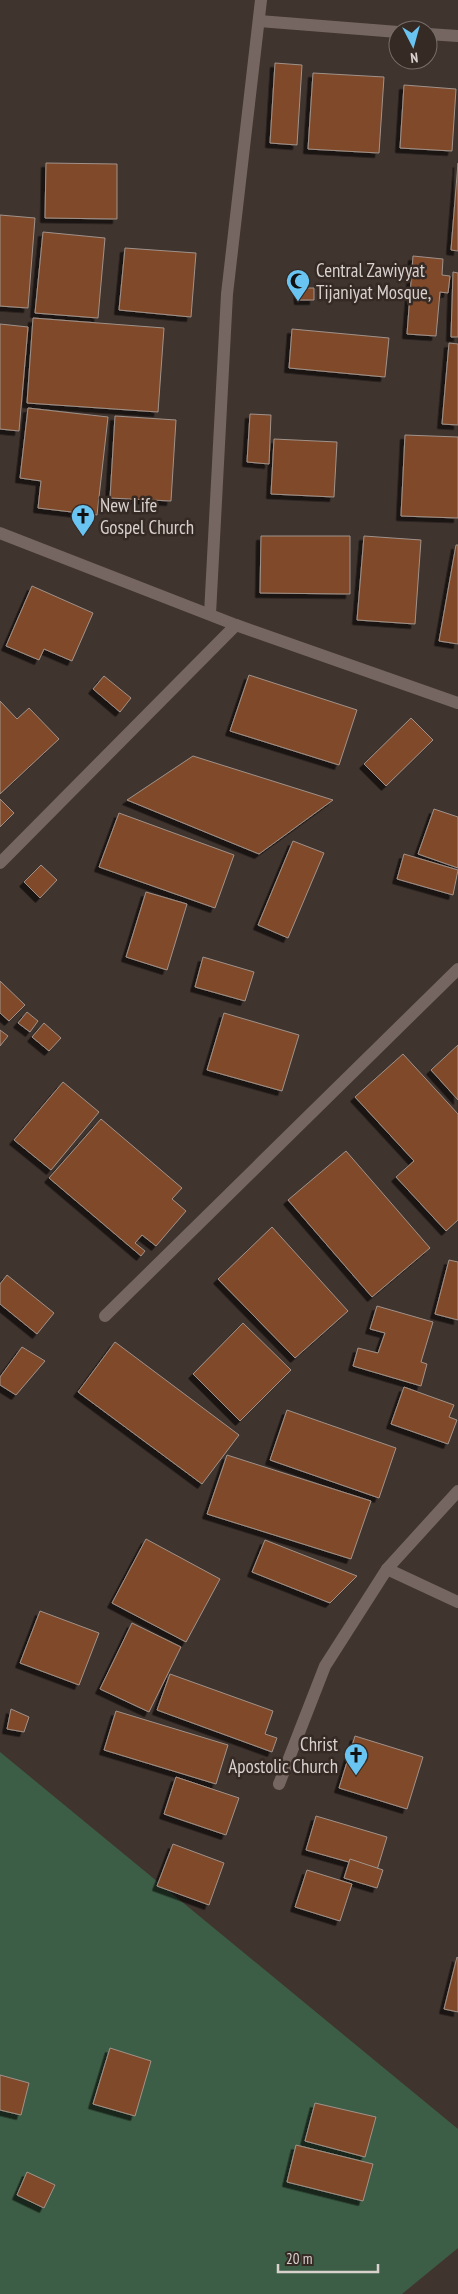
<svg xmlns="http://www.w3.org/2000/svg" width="458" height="2294" font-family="'PT Sans Narrow',sans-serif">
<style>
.green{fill:#3d5e46}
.building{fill:#804a29;stroke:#a0928a;filter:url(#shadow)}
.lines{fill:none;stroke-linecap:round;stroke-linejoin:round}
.street{stroke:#756661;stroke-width:12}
.labels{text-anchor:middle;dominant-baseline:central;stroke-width:5;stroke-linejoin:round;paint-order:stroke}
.poi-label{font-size:19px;fill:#d9d1ce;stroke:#362a25;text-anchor:start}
</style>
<defs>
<filter id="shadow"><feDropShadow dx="-4.5" dy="4.5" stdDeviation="0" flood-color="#0009"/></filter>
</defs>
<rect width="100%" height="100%" fill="#40342f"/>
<polygon class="green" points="0,1752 458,2129 458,2248 402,2294 0,2294"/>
<g class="building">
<polygon points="275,63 302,65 297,145 270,143"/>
<polygon points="313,73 384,77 379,153 308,149"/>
<polygon points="404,85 456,89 452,151 400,148"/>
<polygon points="46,163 117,164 117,219 45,218"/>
<polygon points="458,163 458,251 451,250"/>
<polygon points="0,215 35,218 28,308 0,306"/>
<polygon points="43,232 105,238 98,318 35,313"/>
<polygon points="125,248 196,253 191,317 119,310"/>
<polygon points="413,256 443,259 442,275 450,276 448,293 440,292 436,336 407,334"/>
<polygon points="453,272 458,273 458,337 451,337"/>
<polygon points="298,288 314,288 314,300 299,300"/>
<polygon points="33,318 164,328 158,412 27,403"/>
<polygon points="0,324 28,327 19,431 0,429"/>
<polygon points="292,329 389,338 385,377 289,368"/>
<polygon points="449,343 458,344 458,425 442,424"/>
<polygon points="28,408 108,417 97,515 38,508 41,481 20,478"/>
<polygon points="250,414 271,415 269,464 247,462"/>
<polygon points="115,416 176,420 171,501 110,498"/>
<polygon points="405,435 458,437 458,518 401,516"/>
<polygon points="274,439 337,442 334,497 271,494"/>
<polygon points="261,536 350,536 350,594 260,593"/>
<polygon points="364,536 421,540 415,624 357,620"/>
<polygon points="456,545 458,545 458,644 439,641"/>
<polygon points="32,586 93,613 72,661 44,649 39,660 6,646"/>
<polygon points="249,675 357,710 339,765 230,731"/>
<polygon points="104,676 131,698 120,712 93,689"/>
<polygon points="0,701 17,719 29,708 59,739 0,794"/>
<polygon points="411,718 433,740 386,786 364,764"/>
<polygon points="193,756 333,800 259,854 127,800"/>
<polygon points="0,799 14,813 0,827"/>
<polygon points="434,809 458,817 458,868 418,854"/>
<polygon points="119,813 234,855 215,908 99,867"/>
<polygon points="293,841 324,853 288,938 258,925"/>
<polygon points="404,854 458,870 453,895 397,879"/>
<polygon points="41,865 57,880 40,898 24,882"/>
<polygon points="146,892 187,904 167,970 126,957"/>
<polygon points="203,957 254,972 245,1001 195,987"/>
<polygon points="0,981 25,1005 9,1021 0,1013"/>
<polygon points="27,1012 38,1021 30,1032 18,1023"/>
<polygon points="224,1013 299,1035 282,1091 207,1070"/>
<polygon points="44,1023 61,1038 49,1051 32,1037"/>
<polygon points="0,1030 8,1036 0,1046"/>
<polygon points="458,1045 458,1100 431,1070"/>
<polygon points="403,1054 458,1114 458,1220 446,1231 396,1177 414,1161 355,1097"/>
<polygon points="63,1082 99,1112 51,1170 14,1140"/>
<polygon points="101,1119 182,1188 172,1199 186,1211 156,1246 142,1235 135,1243 145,1251 141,1256 49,1178"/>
<polygon points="346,1151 430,1248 372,1297 288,1200"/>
<polygon points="272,1227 348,1311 295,1358 218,1279"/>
<polygon points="449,1260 458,1262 458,1320 435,1314"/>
<polygon points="7,1275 54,1313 37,1334 0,1304 0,1284"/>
<polygon points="377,1306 433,1322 421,1362 427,1364 421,1386 353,1366 358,1348 378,1353 385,1333 370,1329"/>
<polygon points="243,1323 291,1370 240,1421 193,1374"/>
<polygon points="115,1342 239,1435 202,1484 78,1392"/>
<polygon points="22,1347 45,1361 16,1395 0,1385 0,1377"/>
<polygon points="404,1387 454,1405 449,1417 457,1420 448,1444 391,1424"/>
<polygon points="287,1410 396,1448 379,1498 270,1460"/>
<polygon points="227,1455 371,1501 351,1559 207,1514"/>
<polygon points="146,1539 220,1579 186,1642 112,1603"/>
<polygon points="265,1540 357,1576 330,1603 252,1572"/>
<polygon points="40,1611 99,1633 79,1685 20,1663"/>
<polygon points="132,1623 181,1647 149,1712 100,1689"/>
<polygon points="170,1674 273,1711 265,1734 277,1738 272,1752 157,1710"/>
<polygon points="11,1709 29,1717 24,1732 7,1729"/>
<polygon points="116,1711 228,1745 216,1784 104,1750"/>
<polygon points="355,1736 423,1757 407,1809 339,1788"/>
<polygon points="176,1777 239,1798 226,1835 164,1814"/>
<polygon points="316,1816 387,1837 377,1870 306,1850"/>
<polygon points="173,1844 224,1863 209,1905 157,1886"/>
<polygon points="350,1859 383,1870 377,1888 344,1878"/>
<polygon points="307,1870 352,1884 340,1921 295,1907"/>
<polygon points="457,1957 458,1958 458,2012 444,2009"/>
<polygon points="110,2048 151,2061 135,2116 93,2104"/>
<polygon points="0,2075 29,2083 21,2115 0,2110"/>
<polygon points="315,2103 376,2117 365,2157 305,2141"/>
<polygon points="296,2145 373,2164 363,2201 287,2182"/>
<polygon points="27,2172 55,2185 44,2208 17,2195"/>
</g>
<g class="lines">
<g class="street">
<polyline points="259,21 398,32"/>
<polyline points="428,34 458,36"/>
<polyline points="0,533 236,625 458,703"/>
<polyline points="210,614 227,294 261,0"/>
<polyline points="0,863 236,625"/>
<polyline points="105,1316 458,969"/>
<polyline points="387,1569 458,1602"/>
<polyline points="279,1784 325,1666 387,1569 458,1491"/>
</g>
</g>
<defs>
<g id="mosque-pin" transform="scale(1.25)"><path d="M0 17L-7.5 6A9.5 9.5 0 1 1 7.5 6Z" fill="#69c4f1" stroke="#362a25"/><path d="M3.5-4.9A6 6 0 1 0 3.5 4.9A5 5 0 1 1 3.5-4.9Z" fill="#111"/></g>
<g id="church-pin" transform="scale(1.25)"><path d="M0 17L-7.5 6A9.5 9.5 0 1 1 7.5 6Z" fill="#69c4f1" stroke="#362a25"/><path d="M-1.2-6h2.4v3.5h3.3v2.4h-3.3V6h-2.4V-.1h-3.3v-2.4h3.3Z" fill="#111"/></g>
</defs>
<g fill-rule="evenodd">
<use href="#mosque-pin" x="298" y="281"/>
<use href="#church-pin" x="83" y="516"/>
<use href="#church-pin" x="356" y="1755"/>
</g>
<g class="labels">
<g class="poi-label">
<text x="316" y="270">Central Zawiyyat<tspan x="316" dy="22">Tijaniyat Mosque,</tspan></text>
<text x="100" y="505">New Life<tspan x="100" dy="22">Gospel Church</tspan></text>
<text x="338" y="1744" text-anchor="end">Christ<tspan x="338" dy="22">Apostolic Church</tspan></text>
</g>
</g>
<g transform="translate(413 45) rotate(174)"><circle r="24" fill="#362a25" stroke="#776d69"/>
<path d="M0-4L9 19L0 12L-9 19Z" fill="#69c4f1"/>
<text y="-8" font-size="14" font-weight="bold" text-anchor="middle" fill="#d9d1ce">N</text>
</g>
<path d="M278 2264v8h100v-8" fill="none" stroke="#d9d1ce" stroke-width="2.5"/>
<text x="286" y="2264" font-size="15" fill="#d9d1ce" stroke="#362a25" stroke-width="4" paint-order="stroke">20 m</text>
</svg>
